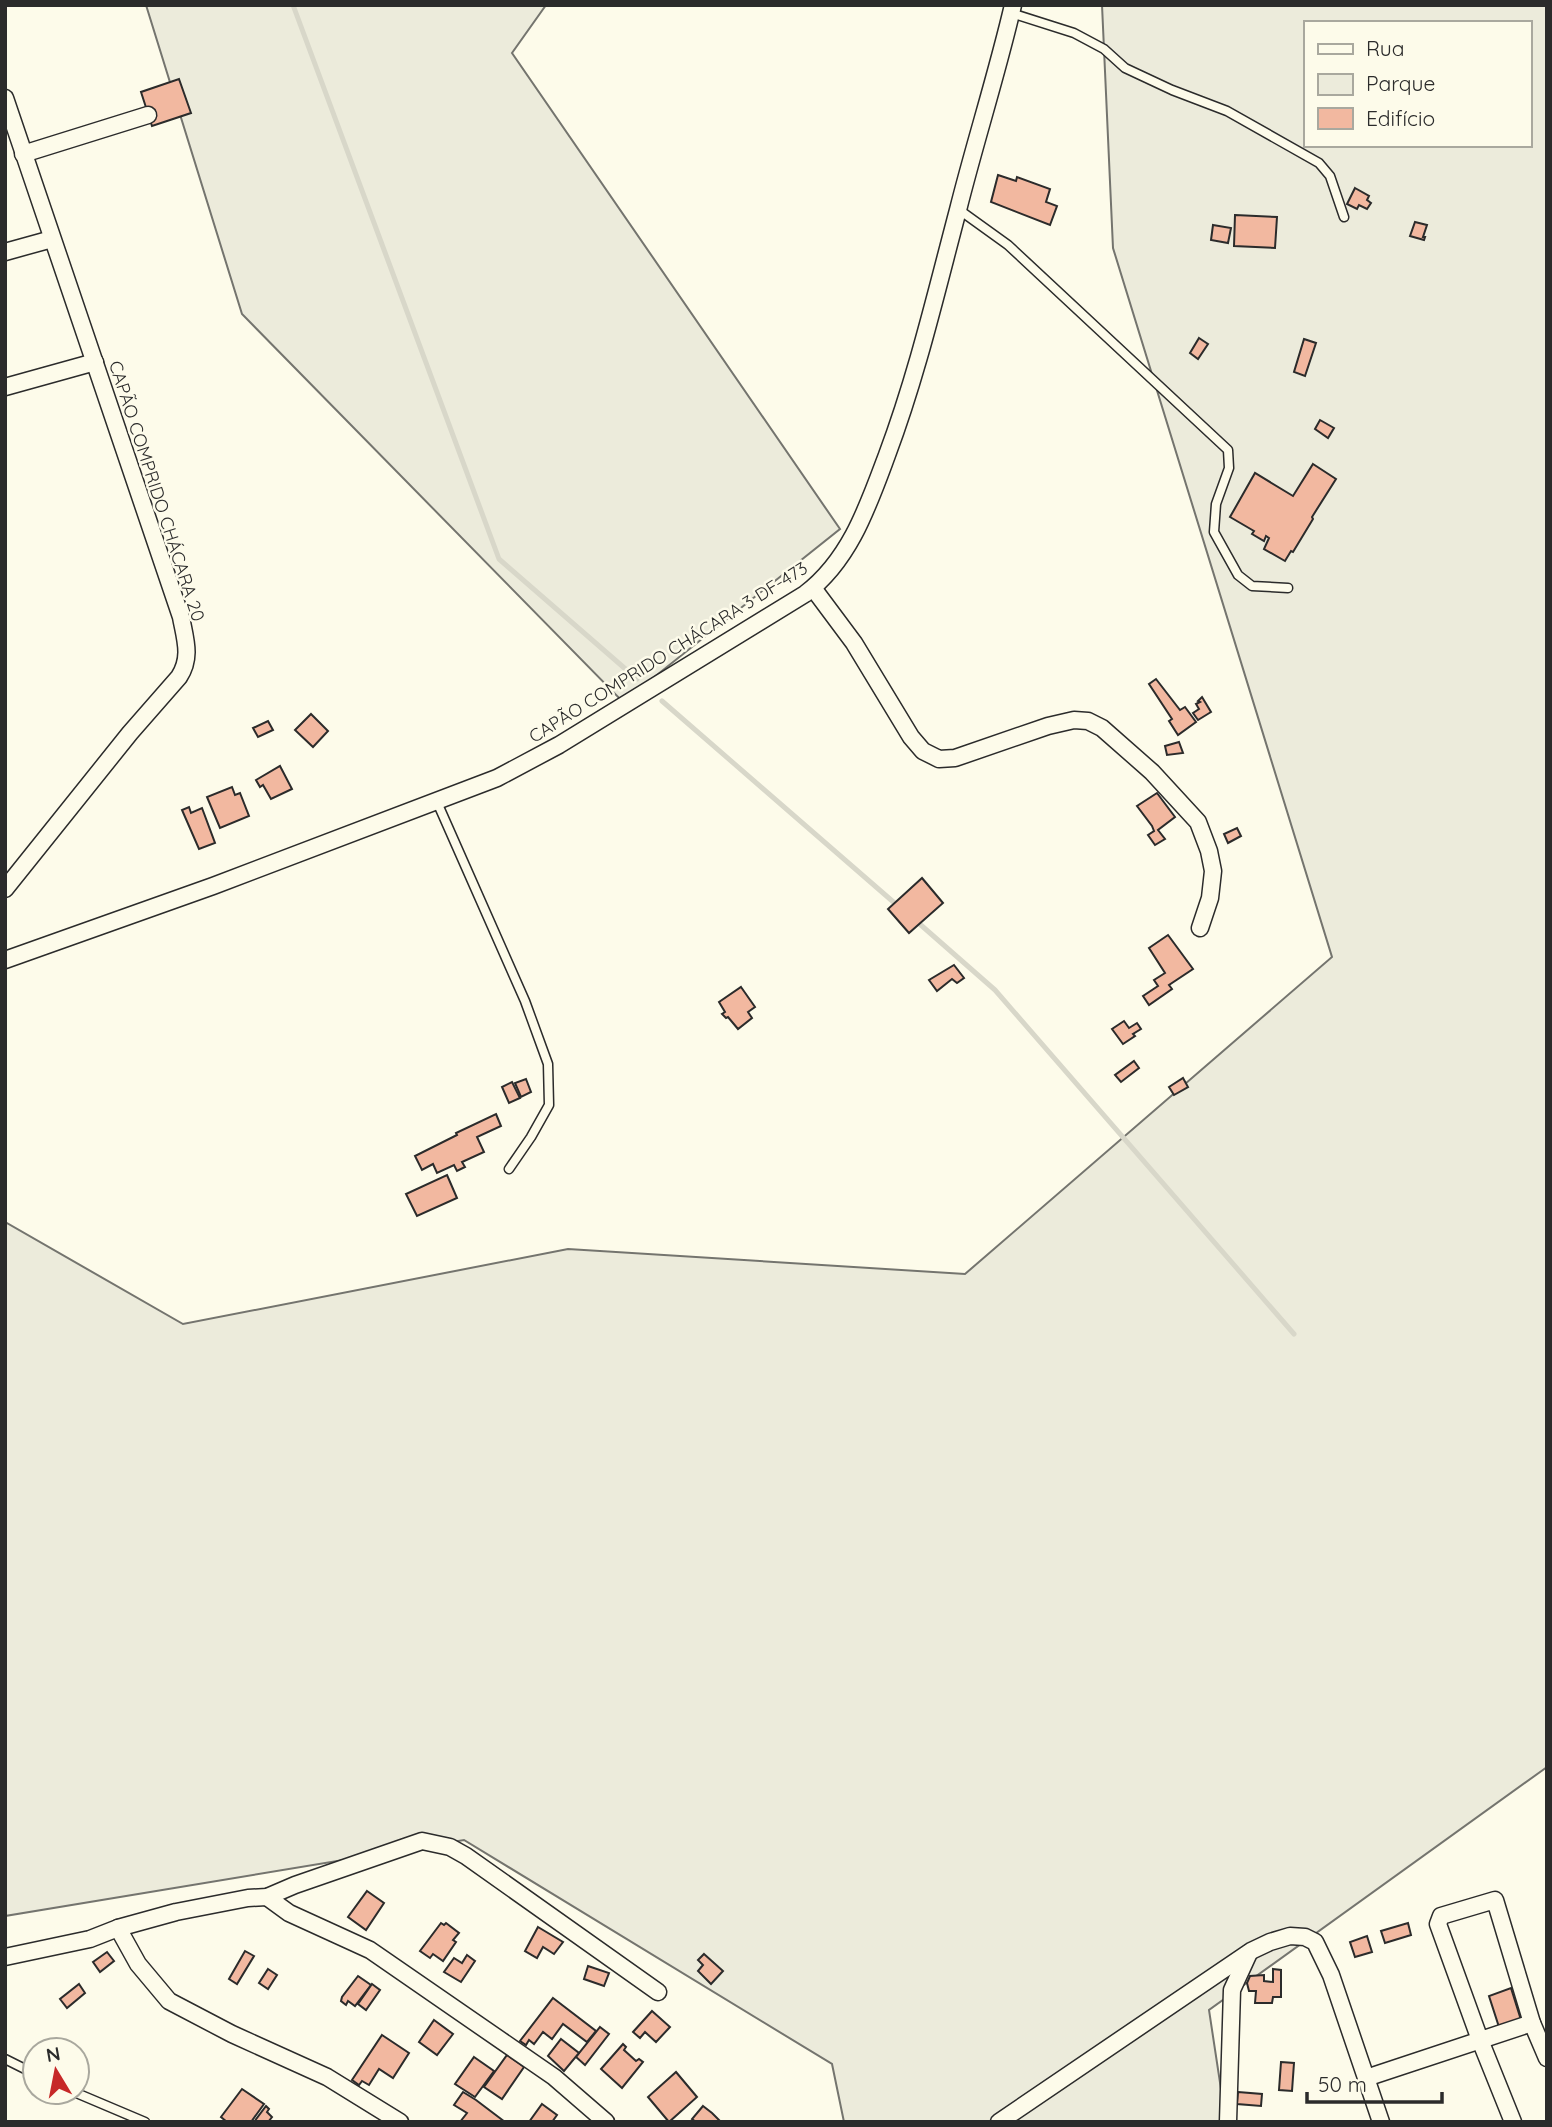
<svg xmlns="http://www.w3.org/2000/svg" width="1552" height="2127" font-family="Quicksand,sans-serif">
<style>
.green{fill:#ecebdb;stroke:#74746e;stroke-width:2;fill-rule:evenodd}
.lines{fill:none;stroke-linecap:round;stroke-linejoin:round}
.stream{stroke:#d8d7c9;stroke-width:5}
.building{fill:#f2b8a0;stroke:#2b2b2b;stroke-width:2}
.service-casing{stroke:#2b2b2b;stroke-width:11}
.minor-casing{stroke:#2b2b2b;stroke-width:19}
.service{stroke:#fdfbea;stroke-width:8}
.minor{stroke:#fdfbea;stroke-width:16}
.labels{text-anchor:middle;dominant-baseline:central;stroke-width:5;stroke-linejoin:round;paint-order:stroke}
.street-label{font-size:18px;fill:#2b2b2b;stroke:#fdfbea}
</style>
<rect width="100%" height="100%" fill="#fdfbea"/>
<g class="green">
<polygon points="146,5 546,5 512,53 840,529 623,702 242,314"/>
<path d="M1102,5H1547V1767L1209,2010L1226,2122H844L832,2064L464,1840L5,1916V1222L183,1324L568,1249L965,1274L1332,957L1113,248ZM1305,23H1529V145H1305Z"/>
</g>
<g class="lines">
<g class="stream">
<polyline points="293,5 499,559 637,679"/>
<polyline points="662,701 898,906"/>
<polyline points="914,919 995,990 1294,1334"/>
</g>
</g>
<g class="building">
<polygon points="179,79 191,113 152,126 141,92"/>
<polygon points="998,175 1016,181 1017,177 1050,189 1046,202 1057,206 1050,225 991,202"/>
<polygon points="1355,188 1369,196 1367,200 1371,203 1367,209 1359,205 1357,209 1347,204"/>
<polygon points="1235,215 1277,217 1275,248 1234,246"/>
<polygon points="1415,222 1427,225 1423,237 1425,237 1424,240 1410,236"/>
<polygon points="1213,225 1231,228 1228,243 1211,240"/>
<polygon points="1199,338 1208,344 1198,359 1190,353"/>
<polygon points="1304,339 1316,343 1305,376 1294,372"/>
<polygon points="1320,420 1334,428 1328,438 1315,429"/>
<polygon points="1313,464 1336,479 1312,517 1313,519 1293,552 1291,551 1285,561 1264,549 1269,538 1266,536 1264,541 1252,534 1254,531 1230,517 1255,473 1293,496"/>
<polygon points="1156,679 1180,710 1185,707 1196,722 1178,735 1169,721 1172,719 1149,684"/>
<polygon points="1202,697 1211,712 1198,720 1193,713 1199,709 1196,704 1200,702 1198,701"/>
<polygon points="311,714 328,731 313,747 295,730"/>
<polygon points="268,721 273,730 258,737 253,728"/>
<polygon points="1179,742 1183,753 1167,755 1165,746"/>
<polygon points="280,766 292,789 271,799 263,785 260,787 256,780"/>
<polygon points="232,787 235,795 240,793 249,816 220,828 207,797"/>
<polygon points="1157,793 1175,817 1158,830 1165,839 1155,845 1148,835 1154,831 1152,826 1137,806"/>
<polygon points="189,807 191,813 202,808 215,843 199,849 182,810"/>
<polygon points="1237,828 1241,836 1228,843 1224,834"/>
<polygon points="922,878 943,903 909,933 888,909"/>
<polygon points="1168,935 1193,969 1169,985 1172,989 1149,1005 1143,996 1158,986 1154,980 1165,973 1149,948"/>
<polygon points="954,965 964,978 957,983 952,979 937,991 929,980"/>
<polygon points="741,987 755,1007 748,1012 752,1018 738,1029 728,1017 726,1018 722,1014 725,1012 719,1002"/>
<polygon points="1124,1021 1129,1028 1137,1023 1141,1029 1133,1034 1135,1036 1123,1044 1112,1029"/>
<polygon points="1134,1061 1139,1068 1121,1082 1115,1075"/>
<polygon points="1183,1078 1188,1087 1174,1095 1169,1087"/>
<polygon points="526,1079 531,1092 521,1097 515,1083"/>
<polygon points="512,1082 520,1098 509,1103 502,1087"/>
<polygon points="496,1114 501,1126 477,1137 484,1152 462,1162 465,1167 457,1171 454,1165 437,1173 433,1164 422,1170 415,1156 457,1135 456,1133"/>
<polygon points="447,1175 457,1198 417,1216 406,1194"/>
<polygon points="367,1891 384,1903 366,1930 348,1917"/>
<polygon points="441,1923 444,1925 446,1923 459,1933 453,1940 456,1942 443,1961 433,1954 430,1958 420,1951"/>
<polygon points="1408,1923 1411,1935 1385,1943 1381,1931"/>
<polygon points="538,1927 563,1942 554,1954 543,1947 537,1958 525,1951"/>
<polygon points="1367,1936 1372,1952 1355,1957 1350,1942"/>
<polygon points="245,1951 254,1956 237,1984 229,1979"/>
<polygon points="107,1952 114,1961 100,1972 93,1962"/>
<polygon points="704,1954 723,1971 711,1984 698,1971 703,1965 698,1960"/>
<polygon points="467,1955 475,1961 461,1982 444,1972 454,1958 462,1963"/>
<polygon points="588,1966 609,1973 604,1986 584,1979"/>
<polygon points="268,1969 277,1975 268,1989 259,1983"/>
<polygon points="1273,1969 1281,1970 1281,1997 1273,1997 1272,2003 1255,2003 1256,1991 1249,1991 1247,1983 1250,1976 1264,1975 1264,1981 1273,1982"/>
<polygon points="358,1976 371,1985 355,2006 348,2001 346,2005 341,2001 342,1997"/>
<polygon points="79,1984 85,1993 67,2008 60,1999"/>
<polygon points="372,1984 380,1990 366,2010 358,2004"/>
<polygon points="1511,1988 1521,2020 1499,2027 1489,1996"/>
<polygon points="553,1998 596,2031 587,2042 563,2024 552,2039 543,2032 534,2044 529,2040 526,2045 520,2041"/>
<polygon points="652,2011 670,2027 656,2042 645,2032 640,2038 633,2032"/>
<polygon points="434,2020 453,2034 437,2055 419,2042"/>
<polygon points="600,2027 609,2034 585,2065 576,2057"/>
<polygon points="382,2035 409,2053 393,2078 379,2069 369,2085 362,2081 359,2085 352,2080"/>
<polygon points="561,2039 579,2053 564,2071 548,2056"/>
<polygon points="623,2044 626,2047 624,2050 636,2061 639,2059 643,2062 622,2088 601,2069"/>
<polygon points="507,2055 524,2067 502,2099 484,2087"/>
<polygon points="474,2057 494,2071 475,2097 455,2084"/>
<polygon points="1281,2062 1294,2063 1292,2091 1279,2090"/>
<polygon points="676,2072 697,2097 669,2122 648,2097"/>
<polygon points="242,2089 264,2104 251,2122 227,2122 221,2117"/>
<polygon points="463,2092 476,2100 505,2122 460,2122 467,2113 454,2105"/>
<polygon points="1238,2092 1262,2094 1261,2106 1237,2104"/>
<polygon points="542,2104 557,2115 552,2122 529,2122"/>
<polygon points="266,2106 269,2109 267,2112 272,2117 268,2122 254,2122"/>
<polygon points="703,2106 712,2113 721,2122 696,2122 692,2119"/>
</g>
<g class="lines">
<g class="service-casing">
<g id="service">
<polyline points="1011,13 1074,33 1104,49 1125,68 1172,90 1227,111 1319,163 1330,176 1344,217"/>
<polyline points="958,209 1008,245 1228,450 1229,468 1216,504 1214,532 1238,575 1252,586 1288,588"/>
<polyline points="437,802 525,1001 548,1064 549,1105 531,1137 509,1169"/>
<polyline points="5,2059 35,2074"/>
<polyline points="74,2092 145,2122"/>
</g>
</g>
<g class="minor-casing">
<g id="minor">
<path d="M5,98L181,617C185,639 192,657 179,677L130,733L5,889"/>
<polyline points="23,154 148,115"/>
<polyline points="5,252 52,239"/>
<polyline points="5,387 95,362"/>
<polyline points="813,588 854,643 911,737 923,751 939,759 955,758 1048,726 1074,720 1088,721 1102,728 1152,772 1198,822 1209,851 1213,871 1210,898 1200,928"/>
<path d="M5,960L213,886L497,778L559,745L805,594C850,560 868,506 887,455C917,375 936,293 958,210C975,142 997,74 1013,5"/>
<polyline points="267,1897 289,1913 370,1950 554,2077 606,2122"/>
<polyline points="118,1928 138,1964 169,2001 232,2034 327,2077 400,2122"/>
<polyline points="5,1957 90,1939 118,1928 176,1912 248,1898 267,1897 295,1885 422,1841 450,1847 466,1856 658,1992"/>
<polyline points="1366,2078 1532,2023"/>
<polyline points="999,2122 1251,1951 1270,1942 1290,1936 1305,1937 1315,1942 1331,1975 1381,2122"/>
<polyline points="1228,2122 1232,1990 1249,1953"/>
<polyline points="1513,2122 1480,2040 1438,1924 1441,1916 1495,1900 1532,2023 1547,2058"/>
</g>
</g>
<use href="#service" class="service"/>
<use href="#minor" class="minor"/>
</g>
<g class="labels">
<g class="street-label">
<text transform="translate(157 491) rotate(72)">CAPÃO COMPRIDO CHÁCARA 20</text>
<text transform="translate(668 652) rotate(-32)">CAPÃO COMPRIDO CHÁCARA 3 DF-473</text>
</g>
</g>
<rect width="1552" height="2127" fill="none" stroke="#2b2b2b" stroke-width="14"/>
<rect x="1304" y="21" width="228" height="126" fill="#fdfbea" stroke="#a9a89e" stroke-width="2"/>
<rect x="1318" y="44" width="35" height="10" fill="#fdfbea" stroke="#a9a89e" stroke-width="2"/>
<text x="1366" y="56" font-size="21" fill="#2b2b2b">Rua</text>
<rect x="1318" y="74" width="35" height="21" fill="#ecebdb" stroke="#a9a89e" stroke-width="2"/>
<text x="1366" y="91" font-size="21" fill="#2b2b2b">Parque</text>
<rect x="1318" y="108" width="35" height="21" fill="#f2b8a0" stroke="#a9a89e" stroke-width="2"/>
<text x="1366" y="126" font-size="21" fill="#2b2b2b">Edifício</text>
<g transform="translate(56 2071) rotate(350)"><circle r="33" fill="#fdfbea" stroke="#a9a89e" stroke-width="2"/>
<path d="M0-5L12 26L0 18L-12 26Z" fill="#c62828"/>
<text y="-10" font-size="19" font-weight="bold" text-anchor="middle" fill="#2b2b2b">N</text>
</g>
<path d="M1307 2092v10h135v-10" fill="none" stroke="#2b2b2b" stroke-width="3.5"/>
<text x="1318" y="2092" font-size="21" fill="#2b2b2b" stroke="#fdfbea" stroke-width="5" paint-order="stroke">50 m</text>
</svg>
